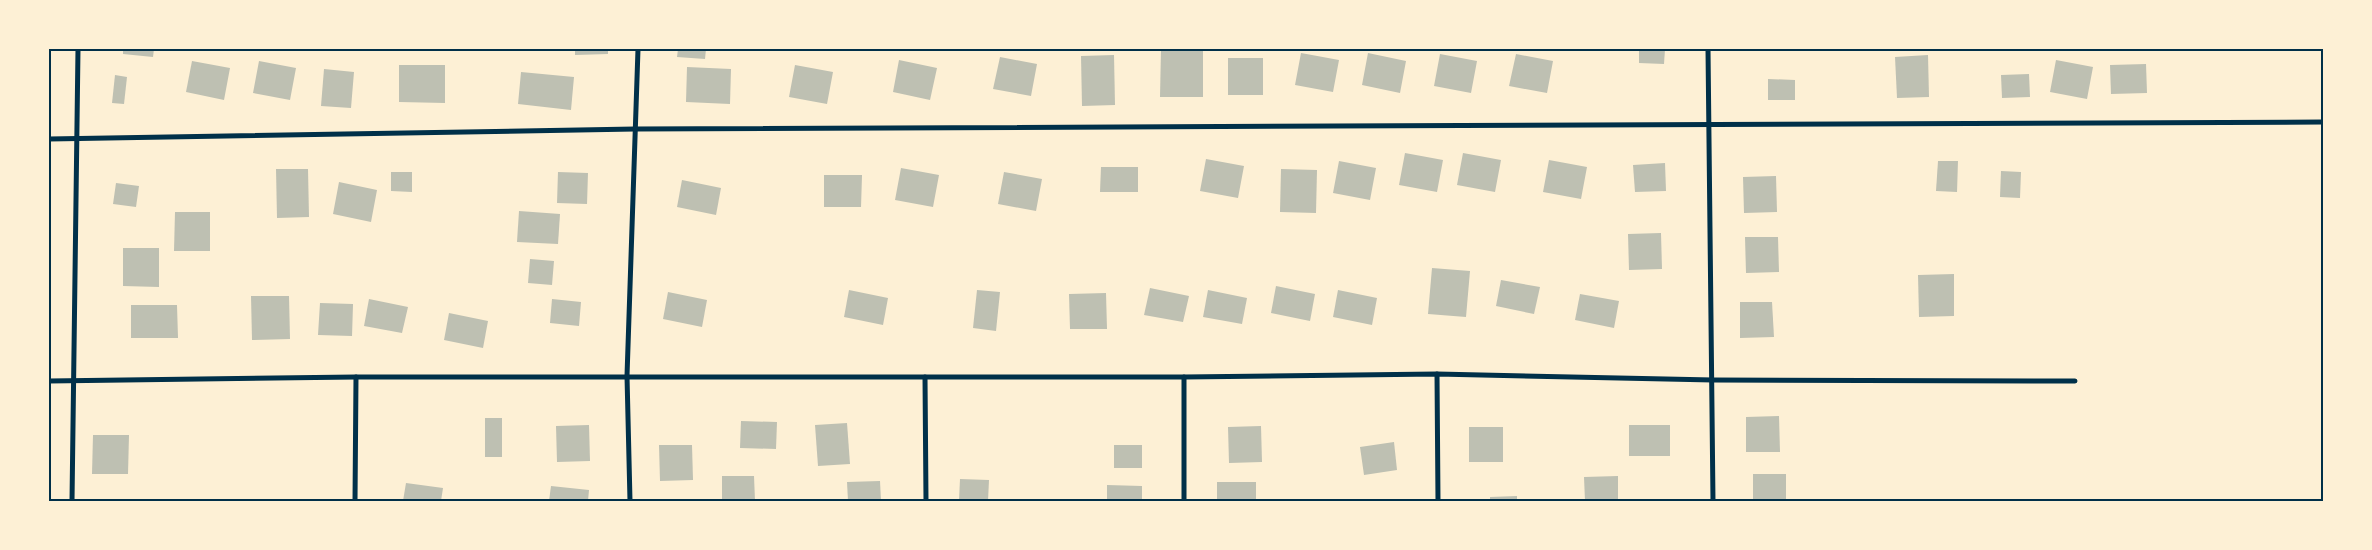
<svg xmlns="http://www.w3.org/2000/svg" width="2372" height="550" font-family="Merriweather,serif">
<style>
.building{fill:#bec0b2}
.lines{fill:none;stroke-linecap:round;stroke-linejoin:round}
.minor{stroke:#003049;stroke-width:5}
.neatline{fill:none;stroke:#003049;stroke-width:2}
</style>
<rect width="100%" height="100%" fill="#fdf0d5"/>
<g class="building">
<polygon points="123,49 154,49 153,57 123,54"/>
<polygon points="575,49 608,49 608,54 575,55"/>
<polygon points="678,49 706,49 705,59 677,57"/>
<polygon points="1161,49 1203,49 1203,97 1160,97"/>
<polygon points="1639,49 1665,49 1664,64 1639,63"/>
<polygon points="1301,53 1339,60 1333,92 1295,85"/>
<polygon points="1368,53 1406,61 1400,93 1362,85"/>
<polygon points="1440,54 1477,61 1471,93 1434,86"/>
<polygon points="1516,54 1553,61 1547,93 1509,86"/>
<polygon points="1114,55 1115,105 1082,106 1081,56"/>
<polygon points="1928,55 1929,97 1897,98 1895,57"/>
<polygon points="1000,57 1037,64 1031,96 993,89"/>
<rect x="1228" y="58" width="35" height="37"/>
<polygon points="899,60 937,68 930,100 893,92"/>
<polygon points="2056,60 2093,67 2087,99 2050,92"/>
<polygon points="192,61 230,68 224,100 186,92"/>
<polygon points="259,61 296,68 290,100 253,93"/>
<polygon points="2146,64 2147,93 2111,94 2110,65"/>
<polygon points="399,65 445,65 445,103 399,102"/>
<polygon points="795,65 833,72 827,104 789,97"/>
<polygon points="687,67 731,69 730,104 686,102"/>
<polygon points="324,69 354,72 351,108 321,106"/>
<polygon points="521,72 574,77 571,110 518,104"/>
<polygon points="2029,74 2030,97 2002,98 2001,75"/>
<polygon points="115,75 127,77 124,104 112,103"/>
<polygon points="1768,79 1795,80 1795,100 1768,100"/>
<polygon points="1405,153 1443,160 1437,192 1399,185"/>
<polygon points="1463,153 1501,160 1495,192 1457,185"/>
<polygon points="1206,159 1244,166 1238,198 1200,191"/>
<polygon points="1549,160 1587,167 1581,199 1543,192"/>
<polygon points="1339,161 1376,168 1370,200 1333,193"/>
<polygon points="1938,161 1958,161 1957,192 1936,191"/>
<polygon points="1665,163 1666,191 1635,192 1633,165"/>
<polygon points="1101,167 1138,167 1138,192 1100,192"/>
<polygon points="901,168 939,175 933,207 895,200"/>
<polygon points="276,169 308,169 309,217 277,218"/>
<polygon points="1281,169 1317,170 1316,213 1280,212"/>
<polygon points="2001,171 2021,172 2020,198 2000,197"/>
<polygon points="391,172 412,172 412,192 391,191"/>
<polygon points="558,172 588,173 587,204 557,203"/>
<polygon points="1004,172 1042,179 1036,211 998,204"/>
<polygon points="824,175 862,175 861,207 824,207"/>
<polygon points="1776,176 1777,212 1744,213 1743,177"/>
<polygon points="682,180 721,188 716,215 677,207"/>
<polygon points="339,182 377,190 371,222 333,214"/>
<polygon points="116,183 139,186 136,207 113,204"/>
<polygon points="519,211 560,214 558,244 517,242"/>
<polygon points="175,212 210,212 210,251 174,251"/>
<polygon points="1661,233 1662,269 1629,270 1628,234"/>
<polygon points="1745,237 1778,237 1779,272 1746,273"/>
<polygon points="123,248 159,248 159,287 123,286"/>
<polygon points="530,259 554,261 552,285 528,283"/>
<polygon points="1432,268 1470,271 1466,317 1428,314"/>
<polygon points="1954,274 1954,316 1919,317 1918,275"/>
<polygon points="1501,280 1540,287 1534,314 1496,306"/>
<polygon points="1276,286 1315,294 1310,321 1271,313"/>
<polygon points="1150,288 1189,296 1183,322 1144,315"/>
<polygon points="849,290 888,298 883,325 844,317"/>
<polygon points="977,290 1000,292 996,331 973,328"/>
<polygon points="1208,290 1247,298 1242,324 1203,317"/>
<polygon points="1338,290 1377,298 1372,325 1333,317"/>
<polygon points="668,292 707,300 702,327 663,319"/>
<polygon points="1106,293 1107,329 1070,329 1069,294"/>
<polygon points="1580,294 1619,301 1614,328 1575,320"/>
<polygon points="251,296 289,296 290,339 252,340"/>
<polygon points="369,299 408,307 402,333 364,326"/>
<polygon points="552,299 581,302 579,326 550,323"/>
<polygon points="1740,302 1772,302 1774,337 1740,338"/>
<polygon points="320,303 353,304 352,336 318,335"/>
<polygon points="131,305 177,305 178,338 131,338"/>
<polygon points="449,313 488,321 483,348 444,340"/>
<polygon points="1779,416 1780,452 1746,452 1746,417"/>
<rect x="485" y="418" width="17" height="39"/>
<polygon points="741,421 777,422 776,449 740,448"/>
<polygon points="847,423 850,464 818,466 815,425"/>
<polygon points="589,425 590,461 557,462 556,426"/>
<rect x="1629" y="425" width="41" height="31"/>
<polygon points="1261,426 1262,462 1229,463 1228,427"/>
<rect x="1469" y="427" width="34" height="35"/>
<polygon points="93,435 129,435 128,474 92,474"/>
<polygon points="1394,442 1397,470 1364,475 1360,447"/>
<polygon points="659,445 692,445 693,480 660,481"/>
<rect x="1114" y="445" width="28" height="23"/>
<rect x="1753" y="474" width="33" height="27"/>
<polygon points="722,476 754,476 755,501 722,501"/>
<polygon points="1618,476 1618,501 1585,501 1584,477"/>
<polygon points="960,479 989,480 988,501 959,501"/>
<polygon points="880,481 881,501 848,501 847,482"/>
<rect x="1217" y="482" width="39" height="19"/>
<polygon points="406,483 443,488 441,501 403,501"/>
<polygon points="1107,485 1142,486 1142,501 1107,501"/>
<polygon points="551,486 589,490 588,501 549,501"/>
<polygon points="1517,496 1517,501 1490,501 1490,497"/>
</g>
<g class="lines">
<g class="minor">
<polyline points="1708,49 1713,501"/>
<polyline points="49,139 635,129 2323,122"/>
<polyline points="1437,374 1438,501"/>
<polyline points="925,377 926,501"/>
<polyline points="1184,377 1184,501"/>
<polyline points="49,381 356,377 1184,377 1437,374 1713,380 2075,381"/>
<polyline points="72,501 78,49"/>
<polyline points="355,501 356,377"/>
<polyline points="630,501 627,376 638,49"/>
</g>
</g>
<rect width="2372" height="550" fill="none" stroke="#fdf0d5" stroke-width="100"/>
<rect x="50" y="50" width="2272" height="450" class="neatline"/>
</svg>
